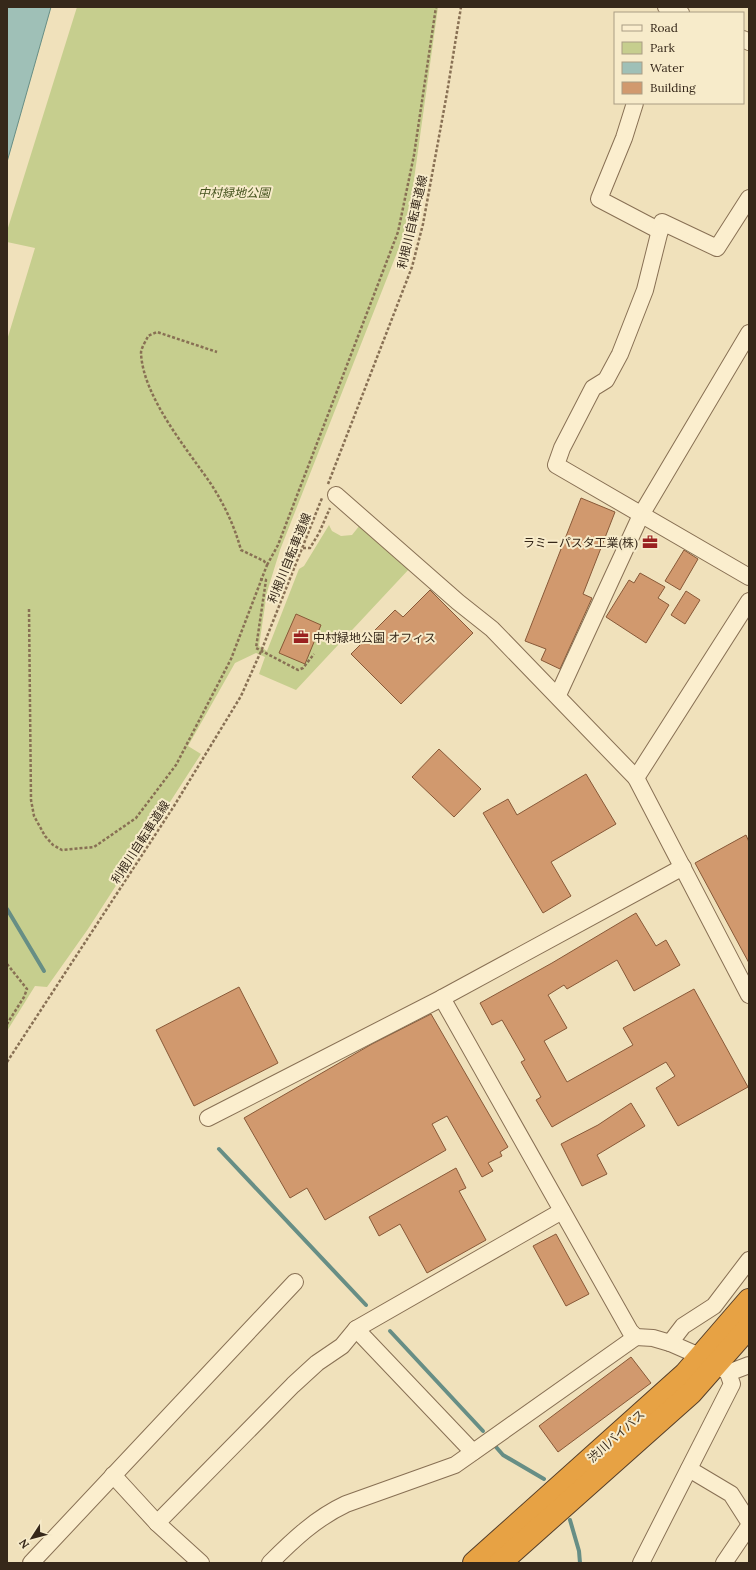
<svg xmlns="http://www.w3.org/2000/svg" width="756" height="1570" font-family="Lora,'Noto Sans JP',serif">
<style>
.green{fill:#c6ce8e}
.water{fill:#9fc0b7;stroke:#678e85}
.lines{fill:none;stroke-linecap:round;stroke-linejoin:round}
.stream{stroke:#678e85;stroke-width:4}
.building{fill:#d1996e;stroke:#885938}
.minor-casing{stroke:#887054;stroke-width:18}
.highway-casing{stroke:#553e29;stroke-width:24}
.path{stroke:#887054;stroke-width:2.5;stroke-dasharray:3 2;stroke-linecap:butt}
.minor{stroke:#fbeece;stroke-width:16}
.highway{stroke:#e7a244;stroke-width:22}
.labels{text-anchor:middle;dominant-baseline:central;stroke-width:4;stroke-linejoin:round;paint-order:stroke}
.park-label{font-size:12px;font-style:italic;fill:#46541f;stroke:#f7ebca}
.street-label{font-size:12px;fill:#36281a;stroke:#f7ebca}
.poi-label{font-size:12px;fill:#36281a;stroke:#f7ebca;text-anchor:end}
</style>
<rect width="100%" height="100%" fill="#f0e1bb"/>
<polygon class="green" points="77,7 438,7 411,201 402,240 280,550 267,592 259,646 267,651 299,569 304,566 329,525 332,531 341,536 352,535 360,525 410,568 296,690 259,674 265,657 256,653 235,663 188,746 201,754 88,929 47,987 35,986 7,1031 7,340 35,248 7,242 7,231"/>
<polygon class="water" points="7,7 51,7 7,162"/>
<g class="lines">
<g class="stream">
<polyline points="7,909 44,971"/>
<polyline points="219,1149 366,1305"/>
<polyline points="390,1331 483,1431"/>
<polyline points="496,1447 503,1455 544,1479"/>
<polyline points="570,1520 579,1551 580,1563"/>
</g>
</g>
<g class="building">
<polygon points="581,498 615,512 583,594 592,598 560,669 541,660 546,649 525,641"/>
<polygon points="684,550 698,559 680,590 665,581"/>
<polygon points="640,573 665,587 658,598 669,605 646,643 606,617 629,580 634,583"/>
<polygon points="430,590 473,633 401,704 351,654 395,610 403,617"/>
<polygon points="686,591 700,600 685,624 671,615"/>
<polygon points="296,614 321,625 305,664 279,653"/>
<polygon points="439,749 481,789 454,817 412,777"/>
<polygon points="586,774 616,824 551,862 571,896 543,913 483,813 508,799 517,815"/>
<polygon points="746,835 749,842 749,963 695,863"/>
<polygon points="636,913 656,946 666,940 680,965 634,991 617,960 567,989 564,985 548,995 567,1028 544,1041 567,1082 633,1045 623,1028 694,989 748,1087 678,1126 656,1088 675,1076 666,1062 552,1127 536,1100 541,1097 521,1062 525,1060 502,1020 492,1025 480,1003 552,963"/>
<polygon points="239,987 278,1063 194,1106 156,1030"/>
<polygon points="431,1014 508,1147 500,1152 502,1156 488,1163 493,1171 482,1177 447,1116 432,1124 446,1150 325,1220 307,1188 290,1198 244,1118 372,1044"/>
<polygon points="631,1103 645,1126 597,1155 607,1174 582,1186 561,1144 598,1125"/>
<polygon points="456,1168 466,1188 459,1191 486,1240 427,1273 400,1224 379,1236 369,1217"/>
<polygon points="556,1234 589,1294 566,1306 533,1246"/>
<polygon points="631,1357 651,1383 558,1452 539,1426"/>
</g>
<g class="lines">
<g class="minor-casing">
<g id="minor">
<polyline points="666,7 681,13"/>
<polyline points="743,39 749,42"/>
<polyline points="635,103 624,138 599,199 660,231"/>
<polyline points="749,198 717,248 662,222 645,290 620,354 606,380 593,388 562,448 556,465 749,577"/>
<polyline points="336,495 458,602 492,629 636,778 749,995"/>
<polyline points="558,695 641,515 749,333"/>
<polyline points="636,778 749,601"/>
<polyline points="442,998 630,1331 636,1337 653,1338 670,1343 718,1364 728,1373 732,1384 641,1563"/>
<polyline points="208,1118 442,998 683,867"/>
<polyline points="356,1329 473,1452"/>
<polyline points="670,1343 683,1326 714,1306 749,1260"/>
<polyline points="728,1373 749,1365"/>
<polyline points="689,1469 731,1494 749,1522"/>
<polyline points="113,1475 157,1523 201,1563"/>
<polyline points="157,1523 293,1385 317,1363 342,1346 356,1329 562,1211"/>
<polyline points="31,1563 295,1282"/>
<path d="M270,1563C293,1540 316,1518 346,1504L455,1465L636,1337"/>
<polyline points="724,1563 749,1526"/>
</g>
</g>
<g class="highway-casing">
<g id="highway">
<polyline points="474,1563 685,1374 749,1300"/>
<polyline points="500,1563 691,1393 749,1327"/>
</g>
</g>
<g class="path">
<polyline points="328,484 412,267 423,224 447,93 461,7"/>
<polyline points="303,548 310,548 319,533 330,508"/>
<polyline points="267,565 278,545 398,232 414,155 436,7"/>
<polyline points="260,579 266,580 256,648 298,670 303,668 314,654"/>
<path d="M29,609L31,800L34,816L45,836L53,845L62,850L94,847L136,818L176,765L231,659L267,565L264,561L241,550C234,525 225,506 211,484C187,449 143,397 141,353C141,348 146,341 148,336L157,332L217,352"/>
<polyline points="7,964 27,989 24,997 7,1024"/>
<polyline points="7,1062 174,806 241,696 262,649 322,498"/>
</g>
<use href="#minor" class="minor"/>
<use href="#highway" class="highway"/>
</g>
<defs>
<g id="office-bare" transform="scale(1.2)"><path d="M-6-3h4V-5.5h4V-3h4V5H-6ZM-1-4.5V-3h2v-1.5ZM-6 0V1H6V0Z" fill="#9a2120" stroke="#f7ebca" stroke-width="2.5" paint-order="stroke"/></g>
</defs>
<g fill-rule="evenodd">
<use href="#office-bare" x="650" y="542"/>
<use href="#office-bare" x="301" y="637"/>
</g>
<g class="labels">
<g class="park-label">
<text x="234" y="192">中村緑地公園</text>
</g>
<g class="street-label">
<text transform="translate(412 222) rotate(-77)">利根川自転車道線</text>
<text transform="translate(289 558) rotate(-68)">利根川自転車道線</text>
<text transform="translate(140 842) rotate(-57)">利根川自転車道線</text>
<text transform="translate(616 1436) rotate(-42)">渋川バイパス</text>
</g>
<g class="poi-label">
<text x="638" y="542">ラミーパスタ工業(株)</text>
<text x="313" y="637" text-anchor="start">中村緑地公園 オフィス</text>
</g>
</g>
<rect width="756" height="1570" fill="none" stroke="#36281a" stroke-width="16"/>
<rect x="614" y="12" width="130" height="92" fill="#f7ebca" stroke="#aa9d84"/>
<rect x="622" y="25" width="20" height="6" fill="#fbeece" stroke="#aa9d84"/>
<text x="650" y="32" font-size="12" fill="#36281a">Road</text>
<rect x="622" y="42" width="20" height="12" fill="#c6ce8e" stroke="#aa9d84"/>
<text x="650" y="52" font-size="12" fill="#36281a">Park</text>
<rect x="622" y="62" width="20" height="12" fill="#9fc0b7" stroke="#aa9d84"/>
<text x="650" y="72" font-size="12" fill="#36281a">Water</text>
<rect x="622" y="82" width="20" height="12" fill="#d1996e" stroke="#aa9d84"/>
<text x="650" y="92" font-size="12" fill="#36281a">Building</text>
<g transform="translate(32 1538) rotate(234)" stroke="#f7ebca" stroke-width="3" paint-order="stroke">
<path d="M0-3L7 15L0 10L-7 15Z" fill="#36281a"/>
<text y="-6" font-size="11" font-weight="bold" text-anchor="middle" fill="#36281a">N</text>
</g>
</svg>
